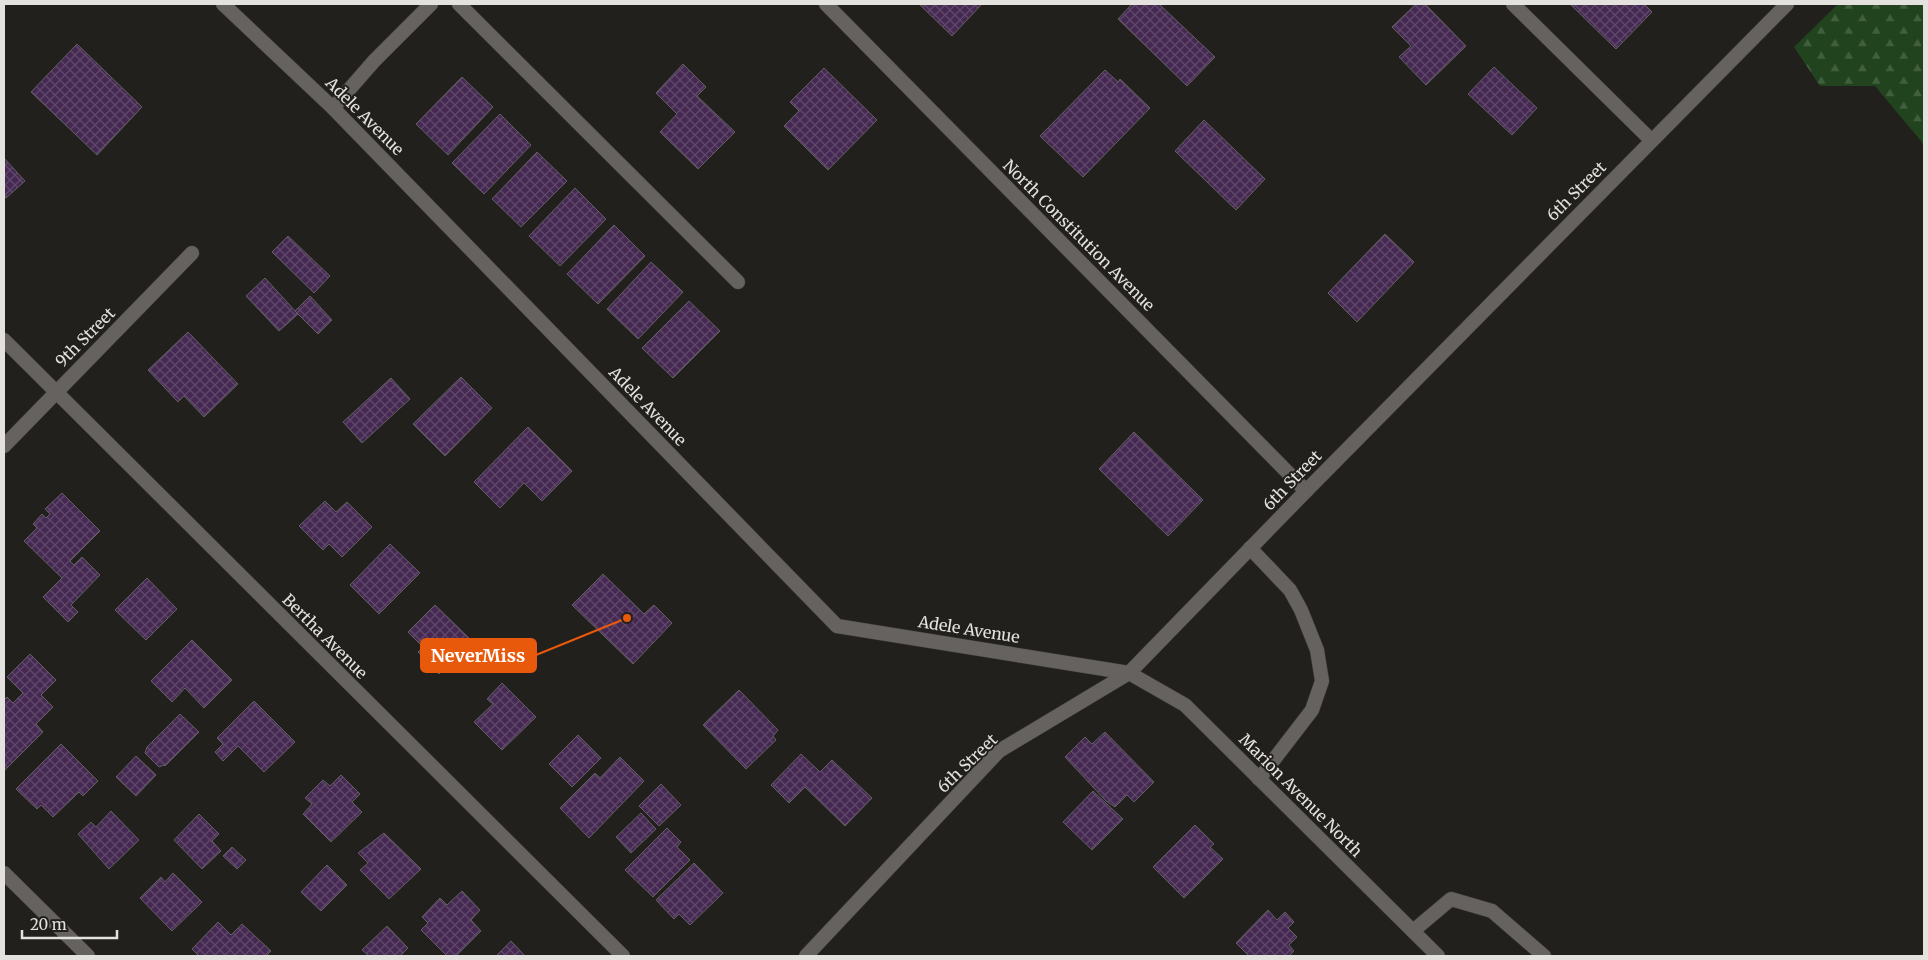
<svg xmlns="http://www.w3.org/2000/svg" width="1928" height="960" font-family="Merriweather,serif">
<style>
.forest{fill:url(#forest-firs)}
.building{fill:url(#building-cross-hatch);stroke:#615f62}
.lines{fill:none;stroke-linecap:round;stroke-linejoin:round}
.service-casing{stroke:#3f3d3b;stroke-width:15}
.minor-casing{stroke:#3f3d3b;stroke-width:15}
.tertiary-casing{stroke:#3f3d3b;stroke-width:15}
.secondary-casing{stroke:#3f3d3b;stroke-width:15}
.service{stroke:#65625f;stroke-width:14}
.minor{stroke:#65625f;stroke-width:14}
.tertiary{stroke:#65625f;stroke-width:14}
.secondary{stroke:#65625f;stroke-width:14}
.labels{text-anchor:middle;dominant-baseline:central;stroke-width:4;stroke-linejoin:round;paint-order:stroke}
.street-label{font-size:16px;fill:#e3e2df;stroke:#22201c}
.leader{fill:none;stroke:#e8590c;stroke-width:2}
.callout-dot{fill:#e8590c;stroke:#22201c;stroke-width:2}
.callout{fill:#e8590c;stroke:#e8590c;stroke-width:2}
.callout-label{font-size:18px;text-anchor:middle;font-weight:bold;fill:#fff}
</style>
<defs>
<pattern id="forest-firs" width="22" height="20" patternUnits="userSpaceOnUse" patternTransform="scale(1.25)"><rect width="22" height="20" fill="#21431d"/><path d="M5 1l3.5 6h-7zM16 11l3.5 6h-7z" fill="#415e3d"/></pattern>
<pattern id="building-cross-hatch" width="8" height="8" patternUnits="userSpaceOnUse" patternTransform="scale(1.25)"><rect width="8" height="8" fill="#452952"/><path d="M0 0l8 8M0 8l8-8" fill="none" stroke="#60486a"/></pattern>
</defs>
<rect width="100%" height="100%" fill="#22201c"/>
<polygon class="forest" points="1838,4 1924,4 1924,147 1921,141 1875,86 1820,86 1794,47"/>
<g class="building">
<polygon points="919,4 982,4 952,36"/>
<polygon points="1132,4 1159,4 1215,57 1187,86 1118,19"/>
<polygon points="1416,4 1425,4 1466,46 1426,85 1399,57 1411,46 1392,27"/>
<polygon points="1570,4 1644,4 1652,12 1616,49"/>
<polygon points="77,44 142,107 97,155 31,92"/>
<polygon points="683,64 706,87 697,96 735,132 698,169 660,132 677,114 656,93"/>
<polygon points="1494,67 1537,108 1512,135 1468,94"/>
<polygon points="824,68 877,120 828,170 784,126 799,111 790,102"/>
<polygon points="1105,70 1118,82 1120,79 1150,108 1083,177 1040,136"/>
<polygon points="462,77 493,107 448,155 416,124"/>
<polygon points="500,114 531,145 484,194 452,163"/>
<polygon points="1204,120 1265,179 1236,210 1175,151"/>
<polygon points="537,152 567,181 521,227 492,199"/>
<polygon points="4,158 25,181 6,198 4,196"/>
<polygon points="575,188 606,219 560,266 529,236"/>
<polygon points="614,225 645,256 598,304 567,274"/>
<polygon points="1385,234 1414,262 1357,322 1328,293"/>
<polygon points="288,236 330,276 314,293 272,252"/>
<polygon points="651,262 683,292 638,339 607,309"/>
<polygon points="265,278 298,314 279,331 246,296"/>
<polygon points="310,296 332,320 318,334 295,311"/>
<polygon points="689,301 720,331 673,378 642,348"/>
<polygon points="188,332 238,384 204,417 184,396 178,402 148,370"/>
<polygon points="461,377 492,408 445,456 413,424"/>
<polygon points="391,378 410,399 362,443 343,422"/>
<polygon points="528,427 572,471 542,501 524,483 500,508 474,482"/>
<polygon points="1134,432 1203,500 1168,536 1099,469"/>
<polygon points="62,493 100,531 70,561 74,565 82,557 100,575 71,605 78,612 68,622 43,597 62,578 24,541 37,528 33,524 42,514 46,518 50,514 45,509"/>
<polygon points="325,501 336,512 347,502 372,527 342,557 329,544 323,550 299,526"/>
<polygon points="390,544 420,573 379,614 350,585"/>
<polygon points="603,574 644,614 654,605 672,623 633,664 572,605"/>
<polygon points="147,578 177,609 146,640 115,610"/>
<polygon points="435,605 472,641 439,674 418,652 423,647 408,632"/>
<polygon points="192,640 232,680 204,708 185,688 172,702 151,681"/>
<polygon points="30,654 56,680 41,695 53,707 36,724 43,732 4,771 4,700 7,697 13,703 23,693 7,677"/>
<polygon points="502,683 536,717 502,750 474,722 493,704 487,699"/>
<polygon points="739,690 778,730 773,736 776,740 746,769 703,725"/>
<polygon points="254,701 295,742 264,772 238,746 223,761 215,752 223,744 217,738"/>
<polygon points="180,714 199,732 165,766 164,765 159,767 145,753 147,747"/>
<polygon points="1105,732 1154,782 1134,802 1127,795 1115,807 1106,801 1065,757 1085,737 1092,744"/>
<polygon points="578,735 601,758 572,787 549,764"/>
<polygon points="61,744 98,781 83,796 79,792 53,817 41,805 37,809 16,789"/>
<polygon points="801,754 820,772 832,760 872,798 845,826 805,787 789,803 771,785"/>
<polygon points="136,756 156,775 136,796 116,777"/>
<polygon points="620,757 644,781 589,838 560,808 595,773 600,778"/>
<polygon points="341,775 360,794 352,802 362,812 331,842 303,814 312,804 305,798 323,780 330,786"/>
<polygon points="661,784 681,805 659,826 639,806"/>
<polygon points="1093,791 1123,819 1092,850 1063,822"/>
<polygon points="111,811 139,840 109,869 78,834 91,822 96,827"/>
<polygon points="641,813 656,829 631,853 616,837"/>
<polygon points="199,814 219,834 212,841 221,851 202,869 174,840"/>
<polygon points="1195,825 1214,844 1210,847 1223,859 1184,898 1153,867"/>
<polygon points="667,828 681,842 677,847 690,860 653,897 625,870"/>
<polygon points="384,833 421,869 389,899 360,870 368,863 358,853"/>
<polygon points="232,847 246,860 237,869 223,856"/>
<polygon points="694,863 723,893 690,925 679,914 674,919 656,900"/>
<polygon points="327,865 347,885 321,911 301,892"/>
<polygon points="173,873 202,902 172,931 140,898 161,877 165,882"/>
<polygon points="462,891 480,910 471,920 481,931 456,956 447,956 421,930 428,923 422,917 440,898 447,905"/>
<polygon points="1268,910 1277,920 1285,912 1294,922 1288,928 1297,937 1289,945 1294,951 1289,956 1249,956 1236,943"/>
<polygon points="218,922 231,935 242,924 271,951 266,956 199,956 192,949"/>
<polygon points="387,926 408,948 400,956 369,956 362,950"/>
<polygon points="511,941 525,956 496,956"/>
</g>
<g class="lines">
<g class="service-casing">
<g id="service">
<polyline points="459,4 738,282"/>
<polyline points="1250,548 1290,590 1301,610 1317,650 1322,681 1312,710 1259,779"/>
<polyline points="1413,931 1451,899 1492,911 1544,956"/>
</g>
</g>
<g class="minor-casing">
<g id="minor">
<polyline points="826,4 1306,491"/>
<polyline points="1513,4 1651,140"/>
<polyline points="333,108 374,61 431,4"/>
<polyline points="4,340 623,956"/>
<polyline points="4,446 192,253"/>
<polyline points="4,873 88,956"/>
<polyline points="806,956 999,751 1129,673"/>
</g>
</g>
<g class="tertiary-casing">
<polyline id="tertiary" points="1129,673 1306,491 1787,4"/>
</g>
<g class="secondary-casing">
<polyline id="secondary" points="223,4 333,108 837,626 1129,673 1185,705 1438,956"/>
</g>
<use href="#service" class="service"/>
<use href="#minor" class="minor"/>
<use href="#tertiary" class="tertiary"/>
<use href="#secondary" class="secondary"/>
</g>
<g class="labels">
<g class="street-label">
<text transform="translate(365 116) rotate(45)">Adele Avenue</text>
<text transform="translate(1576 191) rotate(-45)">6th Street</text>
<text transform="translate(1079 235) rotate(45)">North Constitution Avenue</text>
<text transform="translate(85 337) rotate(-45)">9th Street</text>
<text transform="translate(648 406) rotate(46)">Adele Avenue</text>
<text transform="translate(1292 480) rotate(-46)">6th Street</text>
<text transform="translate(969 629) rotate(9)">Adele Avenue</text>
<text transform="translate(325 636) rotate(45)">Bertha Avenue</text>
<text transform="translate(967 763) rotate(-44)">6th Street</text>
<text transform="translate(1301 795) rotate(45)">Marion Avenue North</text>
</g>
</g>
<path class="leader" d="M627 618L536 655"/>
<circle class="callout-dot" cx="627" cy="618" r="5"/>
<rect class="callout" x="421" y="639" width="115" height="33" rx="5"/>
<g class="callout-label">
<text x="478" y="662">NeverMiss</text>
</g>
<rect width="1928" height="960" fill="none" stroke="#e3e2df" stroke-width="10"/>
<path d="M22 930v8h95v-8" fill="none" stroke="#e3e2df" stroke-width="2.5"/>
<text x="30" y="930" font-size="15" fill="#e3e2df" stroke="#22201c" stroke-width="4" paint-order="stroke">20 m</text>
</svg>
